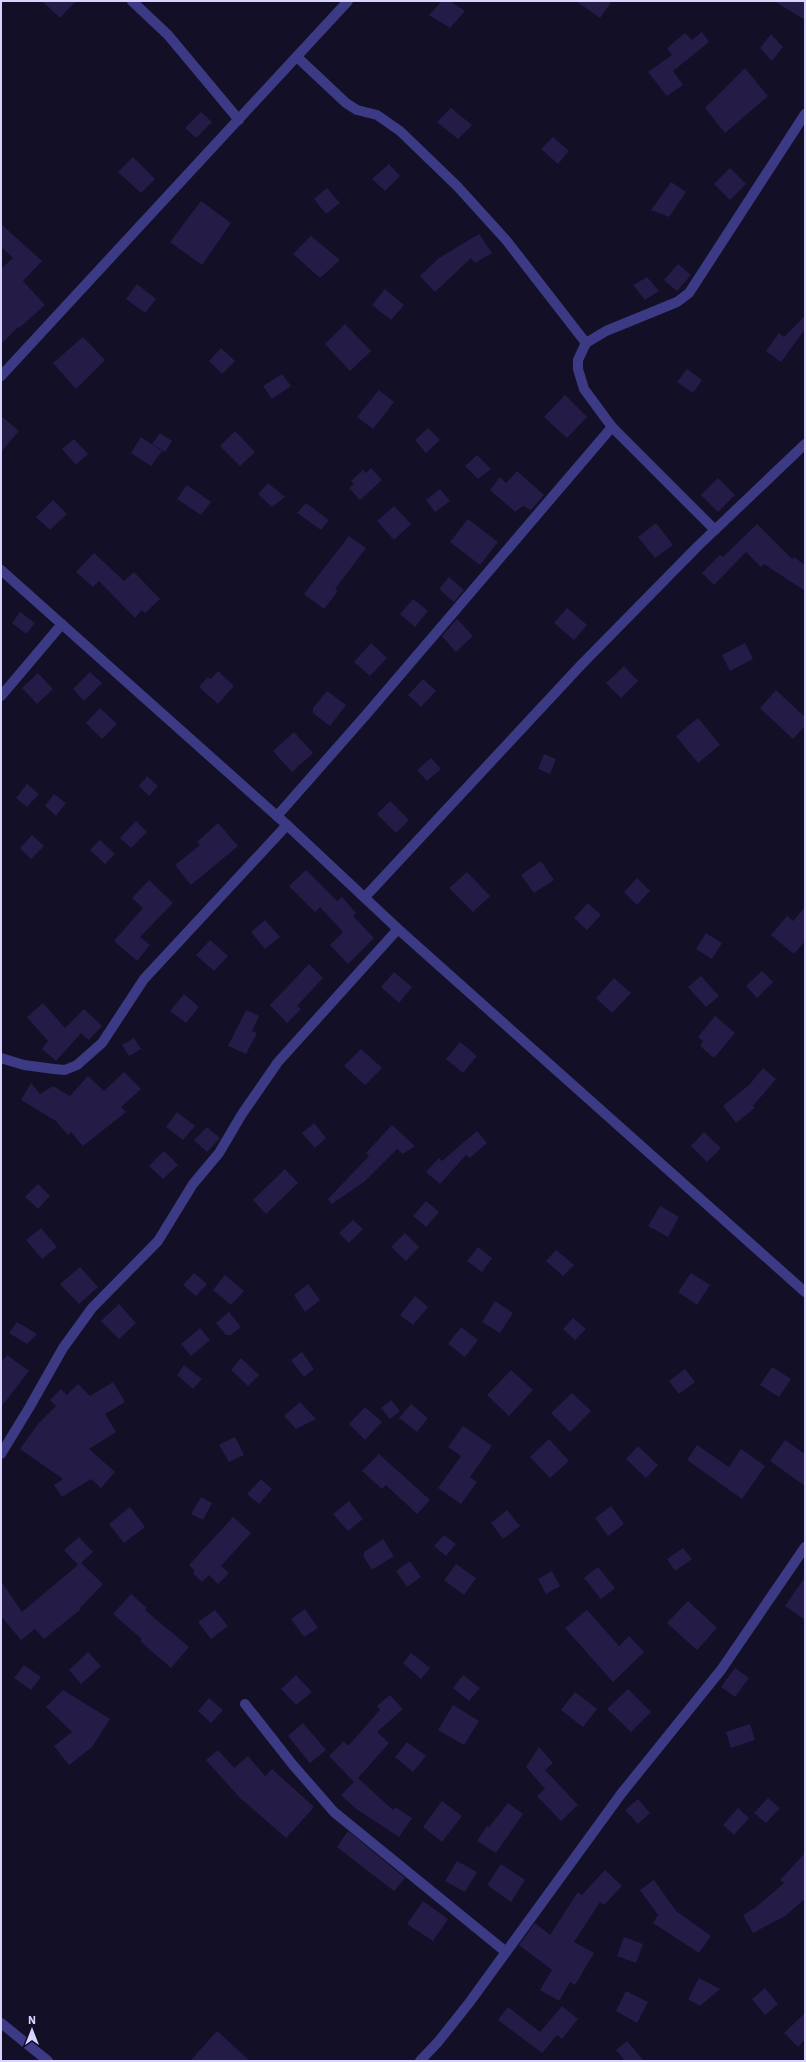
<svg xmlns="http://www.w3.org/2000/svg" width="806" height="2062" font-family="'IBM Plex Sans',sans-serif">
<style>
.building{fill:#241b47}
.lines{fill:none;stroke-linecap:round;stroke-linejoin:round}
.minor{stroke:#3d3a85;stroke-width:10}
</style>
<rect width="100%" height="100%" fill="#130f26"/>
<g class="building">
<polygon points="42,1 76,1 60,18"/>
<polygon points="442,1 450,1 465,11 450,28 429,15"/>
<polygon points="576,1 612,1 600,18"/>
<polygon points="774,1 805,1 805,20"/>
<polygon points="702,32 709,42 673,71 683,85 667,96 648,72 672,55 667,48 685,33 692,40"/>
<polygon points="771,34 783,47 772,61 760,48"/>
<polygon points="745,68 768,96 725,133 705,108"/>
<polygon points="451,108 472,125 458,139 437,122"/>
<polygon points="201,112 212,122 196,138 185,128"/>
<polygon points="553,137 569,151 558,164 541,149"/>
<polygon points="133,157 155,179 141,193 118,172"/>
<polygon points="389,164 400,176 385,191 372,179"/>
<polygon points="730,168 746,184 730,200 714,184"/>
<polygon points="671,182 686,192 669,217 651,210"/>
<polygon points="327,188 340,203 326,214 314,199"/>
<polygon points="201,201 231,223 202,265 170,242"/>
<polygon points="1,224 42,261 23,281 45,305 19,328 18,327 1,344 1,269 13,258 1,247"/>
<polygon points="479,234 492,253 475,263 471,258 435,292 420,276 439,258"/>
<polygon points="311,236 340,260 320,278 293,254"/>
<polygon points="678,264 691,275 677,291 664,280"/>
<polygon points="647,277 659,291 645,300 633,285"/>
<polygon points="137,284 156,299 145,313 126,299"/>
<polygon points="385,289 404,305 391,320 372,305"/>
<polygon points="805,316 805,329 781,362 766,351 779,333 784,337"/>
<polygon points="345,324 371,351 350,371 325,344"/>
<polygon points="83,337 105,360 76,389 53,363"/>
<polygon points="221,348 235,361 222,374 209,361"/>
<polygon points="687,369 702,380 693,393 677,382"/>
<polygon points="282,374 291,386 272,399 263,386"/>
<polygon points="379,390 394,402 373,429 357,417"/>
<polygon points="565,395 587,417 567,438 544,417"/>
<polygon points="1,416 19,431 1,452"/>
<polygon points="428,428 440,440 426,453 415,440"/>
<polygon points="235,431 255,452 240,466 220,446"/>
<polygon points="160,433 172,441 165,452 152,444"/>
<polygon points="141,437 162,451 151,466 131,453"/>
<polygon points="74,439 88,454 76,465 62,449"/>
<polygon points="477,455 491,469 478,479 465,466"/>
<polygon points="371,468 382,480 360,500 349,488 354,484 351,481 363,470 366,473"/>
<polygon points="517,471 544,495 531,510 523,506 515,512 490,490 500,477 506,483"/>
<polygon points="718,478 735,495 718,512 701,495"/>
<polygon points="268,483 285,497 272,507 258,494"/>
<polygon points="187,485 211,502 201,515 177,499"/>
<polygon points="440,489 450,501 435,512 426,500"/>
<polygon points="53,500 67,514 50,530 36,517"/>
<polygon points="306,503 329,520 321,530 297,513"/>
<polygon points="394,506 411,524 394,540 377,521"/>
<polygon points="468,519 498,542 480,565 450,542"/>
<polygon points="656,523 673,545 655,558 638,537"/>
<polygon points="757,524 792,559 794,557 805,565 805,591 764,564 761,567 746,552 714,585 702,573 720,555 723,557"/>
<polygon points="349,536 366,548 335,589 338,591 324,609 304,594"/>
<polygon points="94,553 124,581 134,572 160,599 145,613 142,610 135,618 99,581 93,587 76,572"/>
<polygon points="449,577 464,590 454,602 439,589"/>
<polygon points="413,599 428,611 415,627 400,614"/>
<polygon points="567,608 587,625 574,640 554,623"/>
<polygon points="20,612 35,623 26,634 12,623"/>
<polygon points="457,619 473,636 456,652 442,636"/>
<polygon points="371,643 387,658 370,676 354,662"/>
<polygon points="745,643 753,659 730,671 722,655"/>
<polygon points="624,666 638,681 621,698 606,683"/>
<polygon points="218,671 234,686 218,704 199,687 208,677 211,679"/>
<polygon points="90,672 102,683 84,701 73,689"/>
<polygon points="38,673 53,689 37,704 22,688"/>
<polygon points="423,679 436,691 421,707 408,695"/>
<polygon points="776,690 805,717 805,726 793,739 760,708"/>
<polygon points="327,691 346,705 330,726 313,713 313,708"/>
<polygon points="100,708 117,724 102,739 86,723"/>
<polygon points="698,718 720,745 698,763 676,736"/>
<polygon points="294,732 313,753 292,772 273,751"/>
<polygon points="544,754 556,759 550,774 538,769"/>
<polygon points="431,758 441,769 427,781 417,770"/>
<polygon points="147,776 158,786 149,796 139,786"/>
<polygon points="27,784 39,794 27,807 16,798"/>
<polygon points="54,794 66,803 56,816 45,806"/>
<polygon points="390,801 409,820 396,833 377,814"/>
<polygon points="136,821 147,832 131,848 120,838"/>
<polygon points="218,823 238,846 191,885 175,865 200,845 197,842"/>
<polygon points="32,835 44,846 31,859 20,848"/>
<polygon points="100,840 115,854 105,864 90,850"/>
<polygon points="541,861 554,880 534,893 521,875"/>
<polygon points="306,870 337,901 342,897 356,913 353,916 374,938 348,964 330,945 343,932 320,907 315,912 289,886"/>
<polygon points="467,872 490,896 473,912 449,888"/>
<polygon points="637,878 650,891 637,905 624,892"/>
<polygon points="149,880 173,903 140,937 150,945 137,961 114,941 143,908 132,898"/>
<polygon points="588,903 601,915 587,930 574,918"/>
<polygon points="805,907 805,941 794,954 771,935 787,916 793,921"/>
<polygon points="265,920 280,937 265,949 251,932"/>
<polygon points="706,933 722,943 712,959 696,949"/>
<polygon points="210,940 228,956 214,971 196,955"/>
<polygon points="309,964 323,978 297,1006 301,1009 287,1023 270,1005"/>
<polygon points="762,971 773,982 757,998 746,986"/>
<polygon points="394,972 412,987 399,1003 381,987"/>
<polygon points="701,976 719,996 706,1007 688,987"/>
<polygon points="614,978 631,993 612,1013 596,998"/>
<polygon points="184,994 199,1007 186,1023 170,1011"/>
<polygon points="43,1003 65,1028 84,1009 102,1026 89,1040 81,1033 56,1061 42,1049 48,1041 27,1017"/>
<polygon points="246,1010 259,1016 252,1031 257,1033 246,1054 228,1046"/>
<polygon points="715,1016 735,1033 714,1058 700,1046 703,1041 698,1037"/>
<polygon points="134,1038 141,1049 129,1056 122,1045"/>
<polygon points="460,1042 477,1056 463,1073 446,1059"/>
<polygon points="361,1049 382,1068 365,1085 344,1066"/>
<polygon points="763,1068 776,1079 753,1106 755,1108 736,1123 723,1106 749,1085"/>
<polygon points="124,1072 141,1089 121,1107 126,1112 83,1146 71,1132 68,1135 56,1121 21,1100 31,1083 40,1094 53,1086 70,1096 88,1076 104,1091"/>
<polygon points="177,1112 195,1126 183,1140 166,1127"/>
<polygon points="314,1123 326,1138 315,1148 302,1133"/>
<polygon points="392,1125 415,1146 403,1154 397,1149 365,1181 332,1204 328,1199 369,1156 366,1153"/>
<polygon points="207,1127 220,1138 207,1152 194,1140"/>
<polygon points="477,1131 487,1143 470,1158 466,1155 440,1184 426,1172 439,1158 442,1161"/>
<polygon points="704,1132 721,1148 707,1162 691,1146"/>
<polygon points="164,1151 178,1165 163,1179 149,1166"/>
<polygon points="285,1169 298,1183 266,1214 253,1200"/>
<polygon points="38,1184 50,1196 38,1209 25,1197"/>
<polygon points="426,1201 439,1212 426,1227 413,1216"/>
<polygon points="660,1206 679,1217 668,1237 648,1226"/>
<polygon points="353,1220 363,1229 349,1243 339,1233"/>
<polygon points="41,1228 57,1247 42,1259 26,1240"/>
<polygon points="405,1233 419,1247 406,1261 391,1247"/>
<polygon points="478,1247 492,1258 482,1272 467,1261"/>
<polygon points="556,1250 574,1265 563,1276 546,1261"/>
<polygon points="80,1267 98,1287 79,1304 60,1284"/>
<polygon points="194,1273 207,1284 196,1296 183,1285"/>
<polygon points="691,1273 710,1285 697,1305 678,1292"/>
<polygon points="225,1275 244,1291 231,1305 213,1290"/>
<polygon points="308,1284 320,1300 305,1312 294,1295"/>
<polygon points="415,1296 428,1307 413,1325 400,1315"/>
<polygon points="495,1301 513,1313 500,1333 482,1322"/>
<polygon points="119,1304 136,1323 119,1339 101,1321"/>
<polygon points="229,1312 241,1327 231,1335 226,1335 216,1323"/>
<polygon points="573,1318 586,1329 575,1340 563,1329"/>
<polygon points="17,1322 37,1334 27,1344 9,1333"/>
<polygon points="461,1327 478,1340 465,1357 448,1344"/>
<polygon points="200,1328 210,1340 191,1356 181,1344"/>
<polygon points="302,1352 314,1369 304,1377 291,1360"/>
<polygon points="7,1355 29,1371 1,1407 1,1363"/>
<polygon points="241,1358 259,1375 248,1386 231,1370"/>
<polygon points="184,1365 202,1379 193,1389 177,1375"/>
<polygon points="772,1367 791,1379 779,1397 760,1385"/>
<polygon points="685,1369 695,1382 679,1394 669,1381"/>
<polygon points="511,1370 533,1390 509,1416 487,1395"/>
<polygon points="113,1382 125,1402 105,1414 116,1432 89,1449 115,1472 101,1488 91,1479 62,1497 54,1485 63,1479 20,1449 38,1424 56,1406 50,1400 61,1389 67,1395 78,1384 90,1396"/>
<polygon points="572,1393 591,1411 570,1432 551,1413"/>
<polygon points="391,1400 400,1411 390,1419 381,1408"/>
<polygon points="300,1402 316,1419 296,1429 284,1416"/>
<polygon points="411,1404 428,1418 417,1432 399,1418"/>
<polygon points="365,1407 382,1422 365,1440 349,1424"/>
<polygon points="463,1426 492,1446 470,1477 477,1482 461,1504 438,1488 461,1456 448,1447"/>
<polygon points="235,1437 244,1455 229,1462 219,1445"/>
<polygon points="549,1439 569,1461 550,1478 530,1457"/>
<polygon points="785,1440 805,1454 805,1486 770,1461"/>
<polygon points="697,1445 729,1467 741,1449 765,1466 742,1499 687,1460"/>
<polygon points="638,1446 658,1465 646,1478 626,1459"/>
<polygon points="379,1454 430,1500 417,1514 386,1485 382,1489 362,1471"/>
<polygon points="261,1479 272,1489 259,1504 247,1494"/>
<polygon points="201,1497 212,1503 203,1520 191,1514"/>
<polygon points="349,1501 363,1519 348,1531 333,1514"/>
<polygon points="611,1506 624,1524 608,1536 595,1518"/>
<polygon points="130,1507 145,1527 124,1543 109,1524"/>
<polygon points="507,1510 520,1526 503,1539 491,1523"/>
<polygon points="233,1517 251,1533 221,1566 229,1573 218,1584 209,1575 202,1582 193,1573 195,1571 189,1565"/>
<polygon points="444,1535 456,1544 446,1556 434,1546"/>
<polygon points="79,1537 93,1552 81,1563 103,1584 80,1608 81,1609 44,1639 35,1629 21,1640 1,1616 1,1581 22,1612 78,1565 64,1550"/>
<polygon points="383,1539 394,1556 372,1570 364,1557 364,1552"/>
<polygon points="683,1548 692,1559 675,1571 667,1559"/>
<polygon points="410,1561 421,1577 407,1587 396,1571"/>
<polygon points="456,1564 476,1578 464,1595 444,1580"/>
<polygon points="598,1567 615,1588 601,1599 584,1578"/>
<polygon points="552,1571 560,1586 546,1594 538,1579"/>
<polygon points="805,1577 805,1620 785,1606"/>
<polygon points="131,1594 147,1608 145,1610 189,1647 171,1668 140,1641 142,1639 113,1614"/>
<polygon points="688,1601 717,1628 697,1650 667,1623"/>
<polygon points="305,1609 318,1628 304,1637 291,1619"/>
<polygon points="215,1610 228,1626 211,1639 198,1622"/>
<polygon points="587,1610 619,1646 629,1636 644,1652 613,1682 565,1628"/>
<polygon points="88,1652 101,1666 81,1684 69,1670"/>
<polygon points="411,1653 430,1668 421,1679 403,1663"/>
<polygon points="24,1665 41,1677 31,1690 14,1678"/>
<polygon points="735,1668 749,1678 735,1697 721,1687"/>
<polygon points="296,1675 312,1692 296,1705 281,1689"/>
<polygon points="463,1675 480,1688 469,1701 453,1688"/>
<polygon points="628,1689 651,1712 631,1732 607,1709"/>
<polygon points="63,1690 110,1719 92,1747 69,1765 54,1746 72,1732 46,1707"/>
<polygon points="575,1692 597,1709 583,1727 561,1710"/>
<polygon points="390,1695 403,1709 377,1732 389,1743 358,1778 393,1810 395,1807 412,1818 399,1837 355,1808 341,1795 354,1782 329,1756 344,1741 348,1746 380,1710 377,1706"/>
<polygon points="209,1698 223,1710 211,1723 198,1711"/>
<polygon points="453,1705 479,1721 464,1745 438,1730"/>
<polygon points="303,1723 326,1750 310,1763 288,1736"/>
<polygon points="750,1724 755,1740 731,1748 726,1732"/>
<polygon points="407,1742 426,1756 413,1772 395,1757"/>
<polygon points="539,1747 553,1763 545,1770 578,1805 561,1821 537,1796 545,1789 526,1767"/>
<polygon points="218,1750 234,1768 248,1756 265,1776 272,1769 314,1807 286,1838 239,1797 206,1760"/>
<polygon points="768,1798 780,1808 766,1823 754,1813"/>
<polygon points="638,1799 650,1813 638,1824 625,1810"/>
<polygon points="442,1801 462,1816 442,1842 423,1827"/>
<polygon points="508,1803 523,1814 496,1853 477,1841 487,1826 489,1827"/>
<polygon points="738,1808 749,1818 734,1835 723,1825"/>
<polygon points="348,1831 405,1878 394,1891 337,1847"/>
<polygon points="805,1853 805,1899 785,1916 753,1933 743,1915 755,1908 784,1883 780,1880"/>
<polygon points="457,1861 477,1872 465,1892 445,1881"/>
<polygon points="501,1864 525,1880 511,1902 487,1885"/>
<polygon points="605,1870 622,1886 604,1905 600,1902 574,1942 594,1953 575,1985 570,1982 559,2001 540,1990 552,1970 519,1945 535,1923 550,1935 578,1892 582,1895"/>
<polygon points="654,1880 676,1911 711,1936 699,1953 653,1923 658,1915 640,1890"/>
<polygon points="423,1901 448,1919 433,1941 407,1924"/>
<polygon points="624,1937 643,1944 636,1963 617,1956"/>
<polygon points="699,1978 720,1989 700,2006 688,1999"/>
<polygon points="765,1988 778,2004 765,2015 752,1999"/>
<polygon points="626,1991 648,2002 637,2023 616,2011"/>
<polygon points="562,2006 578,2019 562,2039 557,2035 542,2053 498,2020 508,2007 540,2032"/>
<polygon points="805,2013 805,2040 798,2047 784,2033"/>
<polygon points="217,2031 250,2061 190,2061"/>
<polygon points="627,2041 644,2061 625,2061 616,2050"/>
</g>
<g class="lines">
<g class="minor">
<polyline points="132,1 168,35 239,120"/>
<polyline points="297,57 346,103 357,110 377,115 400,131 457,186 506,240 586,343"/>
<polyline points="1,376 348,1"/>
<polyline points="715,530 612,427 584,389 578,369 578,360 586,343 606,331 677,302 689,293 805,114"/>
<polyline points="1,570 287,825 398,929 805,1292"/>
<polyline points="1,696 62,624"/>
<polyline points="277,816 365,716 612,427"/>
<polyline points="365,897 581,665 698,546 805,444"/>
<polyline points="1,1058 24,1065 54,1069 65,1070 77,1065 102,1043 144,979 287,825"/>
<polyline points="1,1454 29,1408 63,1348 92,1308 158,1241 193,1184 219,1153 242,1114 278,1062 398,929"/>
<polyline points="245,1704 293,1765 334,1812 506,1952"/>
<polyline points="1,2023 48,2061"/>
<polyline points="420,2061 438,2042 469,2003 621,1794 721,1670 805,1547"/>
</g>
</g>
<rect width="806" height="2062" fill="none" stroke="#d9d4ff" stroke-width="4"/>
<g transform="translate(32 2030)" stroke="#130f26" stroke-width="3" paint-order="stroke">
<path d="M0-3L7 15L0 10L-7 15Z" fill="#d9d4ff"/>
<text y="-6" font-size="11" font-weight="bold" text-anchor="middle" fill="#d9d4ff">N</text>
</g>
</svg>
